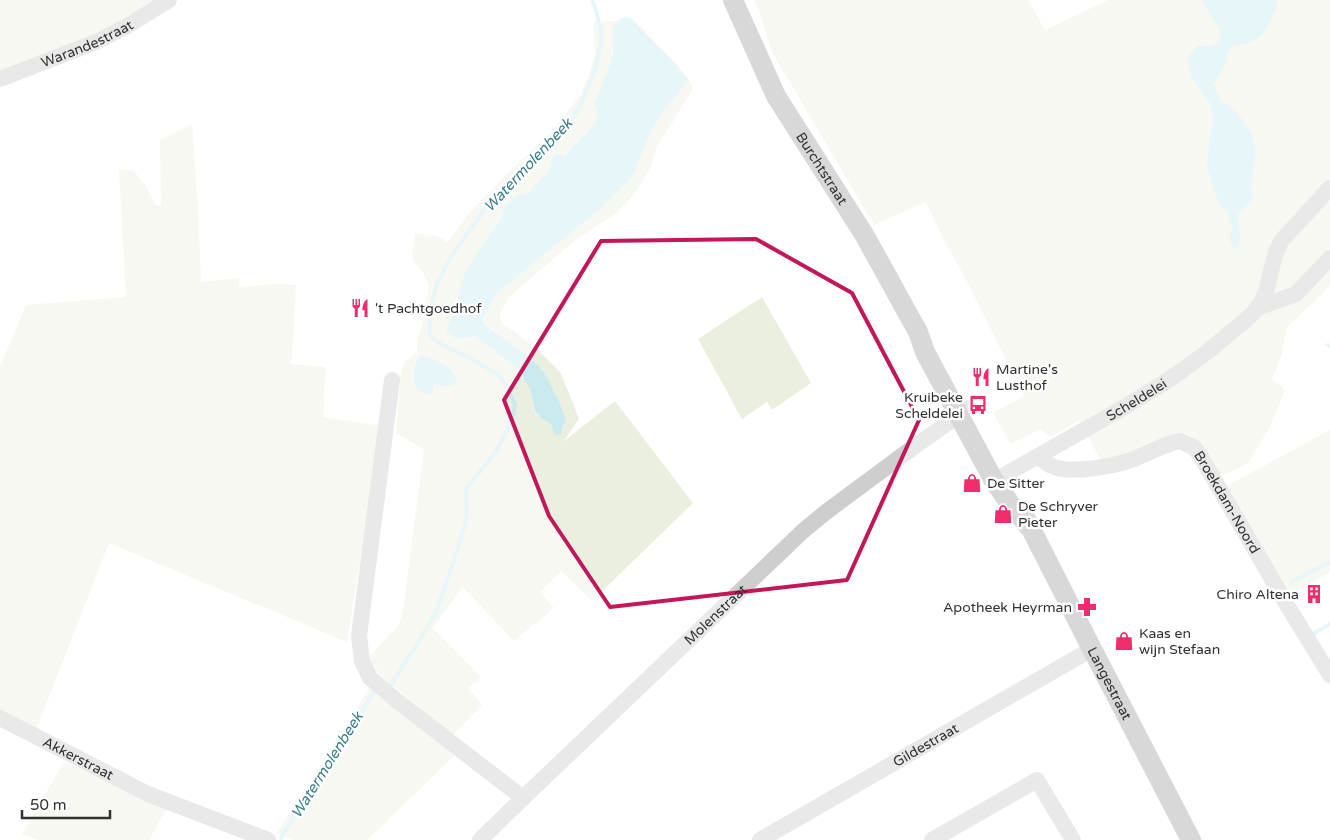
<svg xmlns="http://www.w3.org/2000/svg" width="1330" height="840" font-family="'Varela Round',sans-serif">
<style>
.green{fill:#ebefdf;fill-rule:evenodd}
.water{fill:#cbeaef}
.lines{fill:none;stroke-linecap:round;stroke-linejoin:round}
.stream{stroke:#cbeaef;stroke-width:4}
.minor{stroke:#cecece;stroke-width:16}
.major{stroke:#a9a9a9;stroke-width:20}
.marked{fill:none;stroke:#c2185b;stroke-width:4;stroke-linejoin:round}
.labels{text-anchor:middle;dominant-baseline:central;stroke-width:5;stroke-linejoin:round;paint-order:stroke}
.street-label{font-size:14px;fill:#313131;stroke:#fff}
.poi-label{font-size:14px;fill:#313131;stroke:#fff;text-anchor:start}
.water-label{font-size:15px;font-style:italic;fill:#367f8b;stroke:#fff}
</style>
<rect width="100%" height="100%" fill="#fff"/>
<g class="green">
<polygon points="0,0 160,0 110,30 0,74"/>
<path d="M754,0H1028L1045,30L1108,0H1201L1221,32L1219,41L1212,46H1197L1192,78L1209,102L1214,119L1209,140L1207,167L1218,202L1228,214L1232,229L1230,236L1241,240L1238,215L1253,198L1250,186L1253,176L1256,152L1252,133L1237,112L1220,99L1214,85L1225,64L1228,52L1233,46C1263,44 1270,25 1278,0H1330V286L1287,327L1282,354L1272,379L1285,390L1270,427L1248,463L1227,474H1222L1213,470L1197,445L1103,464L1079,420L1050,437L1040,429L1011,444L993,413L1024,396L969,285L944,240L926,202L874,225L772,52L759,10Z"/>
<path d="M617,21C611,33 614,42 612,55C609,72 601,87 594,103L599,116L589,130L528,193L515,196L504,208L502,218L479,250L464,275L454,312L447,327L457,339L475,336L518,369L530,389L535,412L543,420L551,424L526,354L503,338L482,321L495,295L548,251L598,211L648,137L665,109L689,80L693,88L679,112L657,146L650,169L633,196L615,214L578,238L509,297L500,313L501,322L536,348L560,372L571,398L579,419L564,441L615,401L693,503L592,601L561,571L540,592L554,608L514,641L462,586L461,589L433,628L481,677L468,688L482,705L453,735L380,675L372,664L370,656L399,625L403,611L424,449L396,433L401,371L405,362L417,352V340L422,326L429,287L424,274L416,264L412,256L415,233L436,236L448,242L470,212L510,171L551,132L581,95L595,56L594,22ZM421,355L446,366L455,374L435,384L433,394L413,381L415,362Z"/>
<polygon points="192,124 198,207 201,282 240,278 239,287 276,284 296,285 292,357 290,364 326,367 323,417 382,426 347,642 109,543 36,730 0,711 0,367 26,305 126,297 119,170 133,170 146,186 155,205 161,205 160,140"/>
<polygon points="762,297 811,383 772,410 767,402 742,419 698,339"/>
<polygon points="1330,430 1330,572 1290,595 1227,486"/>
<polygon points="370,687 377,695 456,754 367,840 293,840 277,833"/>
<polygon points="64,762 168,806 149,840 38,840 22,834"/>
</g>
<g class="water">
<path d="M1201,0H1278C1270,26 1263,44 1233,46L1228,52L1225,64L1214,84L1220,99L1237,112L1252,133L1256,152L1253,176L1250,186L1253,199L1238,215L1241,240L1236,248L1230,245V236L1232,229L1228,214L1218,202L1207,167L1209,140L1214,119L1209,102L1192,78L1187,58L1197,46H1212L1219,41L1221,32Z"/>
<polygon points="625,17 631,18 635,22 676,64 689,80 665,109 648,137 632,177 598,211 548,251 495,295 482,321 492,330 526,354 545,373 561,406 566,422 562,427 561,434 555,435 551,424 543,420 535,411 530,389 518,369 475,336 457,339 447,332 447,327 454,312 464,275 479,250 502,218 504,208 515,196 528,193 552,167 550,161 556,153 564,156 589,130 599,117 594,103 608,71 613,53 613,29 617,21"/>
<path d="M421,354C429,358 440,361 447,367C465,381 454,390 435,384L432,395C418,393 412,388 414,373C414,365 416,361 421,354Z"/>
</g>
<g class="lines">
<g class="stream">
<polyline points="1328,345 1330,346"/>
<polyline points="1292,582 1330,562"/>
<polyline points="1313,634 1330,624"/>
<polyline points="386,684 391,685 436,613 457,551 465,524 467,508 466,489 495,453 512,422 515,405 508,389 498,374 469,358 440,344 431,337 429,327 432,302 437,284 450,258 487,206 560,134 578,110 594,73 602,39 596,10 592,0"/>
<polyline points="281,838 374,692"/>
</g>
<g class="minor">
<path id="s1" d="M0,79L96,42L129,25L169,0"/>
<polyline points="1257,308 1296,294 1330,258"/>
<polyline points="392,380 359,636 362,661 370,678 396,700 523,798"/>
<path id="s2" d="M1038,456C1043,460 1048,465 1054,467C1073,474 1115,466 1134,459C1150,453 1163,444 1180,441L1195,448L1204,462L1290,610L1330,675"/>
<path id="s3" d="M994,481C1030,461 1065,441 1100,421C1144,396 1186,371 1224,338C1232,331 1252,316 1258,308C1272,288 1269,260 1282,240L1330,188"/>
<path id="s4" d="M0,718L148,794L268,840"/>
<path id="s5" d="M480,840L523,798L803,531L826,512L911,449L969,408"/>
<path id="s6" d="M760,840L1092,649"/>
<polyline points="932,840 1037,780 1073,840"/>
</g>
<g class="major">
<path id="s7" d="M733,0L776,96L865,236L918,332L925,352L994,481L1011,505L1029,527"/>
<path id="s8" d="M1024,515L1092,649L1191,840"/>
</g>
</g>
<path d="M0 0H1330V840H0ZM756,239L852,293L919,420L847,580L610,607L549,516L504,400L601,241Z" fill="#fff" fill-opacity=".55" fill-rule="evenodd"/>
<path class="marked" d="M756,239L852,293L919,420L847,580L610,607L549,516L504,400L601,241Z"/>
<defs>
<g id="restaurant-bare" transform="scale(1.5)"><path d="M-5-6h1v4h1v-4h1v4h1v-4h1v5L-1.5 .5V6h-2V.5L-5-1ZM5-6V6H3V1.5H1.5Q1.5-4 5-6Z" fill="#ef2d6a" stroke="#fff" stroke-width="2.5" paint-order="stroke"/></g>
<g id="bus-bare" transform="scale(1.5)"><path d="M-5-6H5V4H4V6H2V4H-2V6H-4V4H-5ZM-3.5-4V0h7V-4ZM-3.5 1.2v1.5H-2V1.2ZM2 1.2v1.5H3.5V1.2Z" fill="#ef2d6a" stroke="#fff" stroke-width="2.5" paint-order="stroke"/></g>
<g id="shop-bare" transform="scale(1.5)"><path d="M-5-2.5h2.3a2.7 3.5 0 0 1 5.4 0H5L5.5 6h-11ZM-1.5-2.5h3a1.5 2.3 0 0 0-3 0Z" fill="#ef2d6a" stroke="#fff" stroke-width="2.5" paint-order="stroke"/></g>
<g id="building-bare" transform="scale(1.5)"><path d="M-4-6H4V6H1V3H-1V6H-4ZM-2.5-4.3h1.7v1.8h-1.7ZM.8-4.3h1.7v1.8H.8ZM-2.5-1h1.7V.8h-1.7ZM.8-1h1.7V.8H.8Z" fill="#ef2d6a" stroke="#fff" stroke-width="2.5" paint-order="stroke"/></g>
<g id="pharmacy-bare" transform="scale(1.5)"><path d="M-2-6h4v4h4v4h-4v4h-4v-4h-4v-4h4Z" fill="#ef2d6a" stroke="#fff" stroke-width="2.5" paint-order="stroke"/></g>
</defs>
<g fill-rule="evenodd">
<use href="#restaurant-bare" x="360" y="308"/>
<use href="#restaurant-bare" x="981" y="377"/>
<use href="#bus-bare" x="978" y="405"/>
<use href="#shop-bare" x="972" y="483"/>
<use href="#shop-bare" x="1003" y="514"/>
<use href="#building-bare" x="1314" y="594"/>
<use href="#pharmacy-bare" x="1087" y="607"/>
<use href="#shop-bare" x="1124" y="641"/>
</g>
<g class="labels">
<g class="street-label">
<text stroke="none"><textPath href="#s1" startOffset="94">Warandestraat</textPath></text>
<text stroke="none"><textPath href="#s7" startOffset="191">Burchtstraat</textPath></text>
<text stroke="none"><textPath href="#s3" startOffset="164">Scheldelei</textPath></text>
<text stroke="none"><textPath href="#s2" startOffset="230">Broekdam-Noord</textPath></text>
<text stroke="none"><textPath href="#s5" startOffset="326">Molenstraat</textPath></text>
<text stroke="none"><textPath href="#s8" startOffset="189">Langestraat</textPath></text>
<text stroke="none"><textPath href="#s6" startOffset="191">Gildestraat</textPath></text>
<text stroke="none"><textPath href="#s4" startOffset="88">Akkerstraat</textPath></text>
</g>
<g class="poi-label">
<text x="375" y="308">'t Pachtgoedhof</text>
<text x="996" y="369">Martine's<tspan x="996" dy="16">Lusthof</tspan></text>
<text x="963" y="397" text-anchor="end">Kruibeke<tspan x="963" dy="16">Scheldelei</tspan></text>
<text x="987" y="483">De Sitter</text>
<text x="1018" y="506">De Schryver<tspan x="1018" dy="16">Pieter</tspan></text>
<text x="1299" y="594" text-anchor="end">Chiro Altena</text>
<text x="1072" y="607" text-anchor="end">Apotheek Heyrman</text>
<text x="1139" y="633">Kaas en<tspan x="1139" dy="16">wijn Stefaan</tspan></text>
</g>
<g class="water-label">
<text transform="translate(528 165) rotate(-47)">Watermolenbeek</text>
<text transform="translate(327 765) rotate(-58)">Watermolenbeek</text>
</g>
</g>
<path d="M22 810v8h88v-8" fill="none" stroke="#313131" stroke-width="2.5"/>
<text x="30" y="810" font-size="15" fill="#313131" stroke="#ffffff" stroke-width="4" paint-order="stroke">50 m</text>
</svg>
